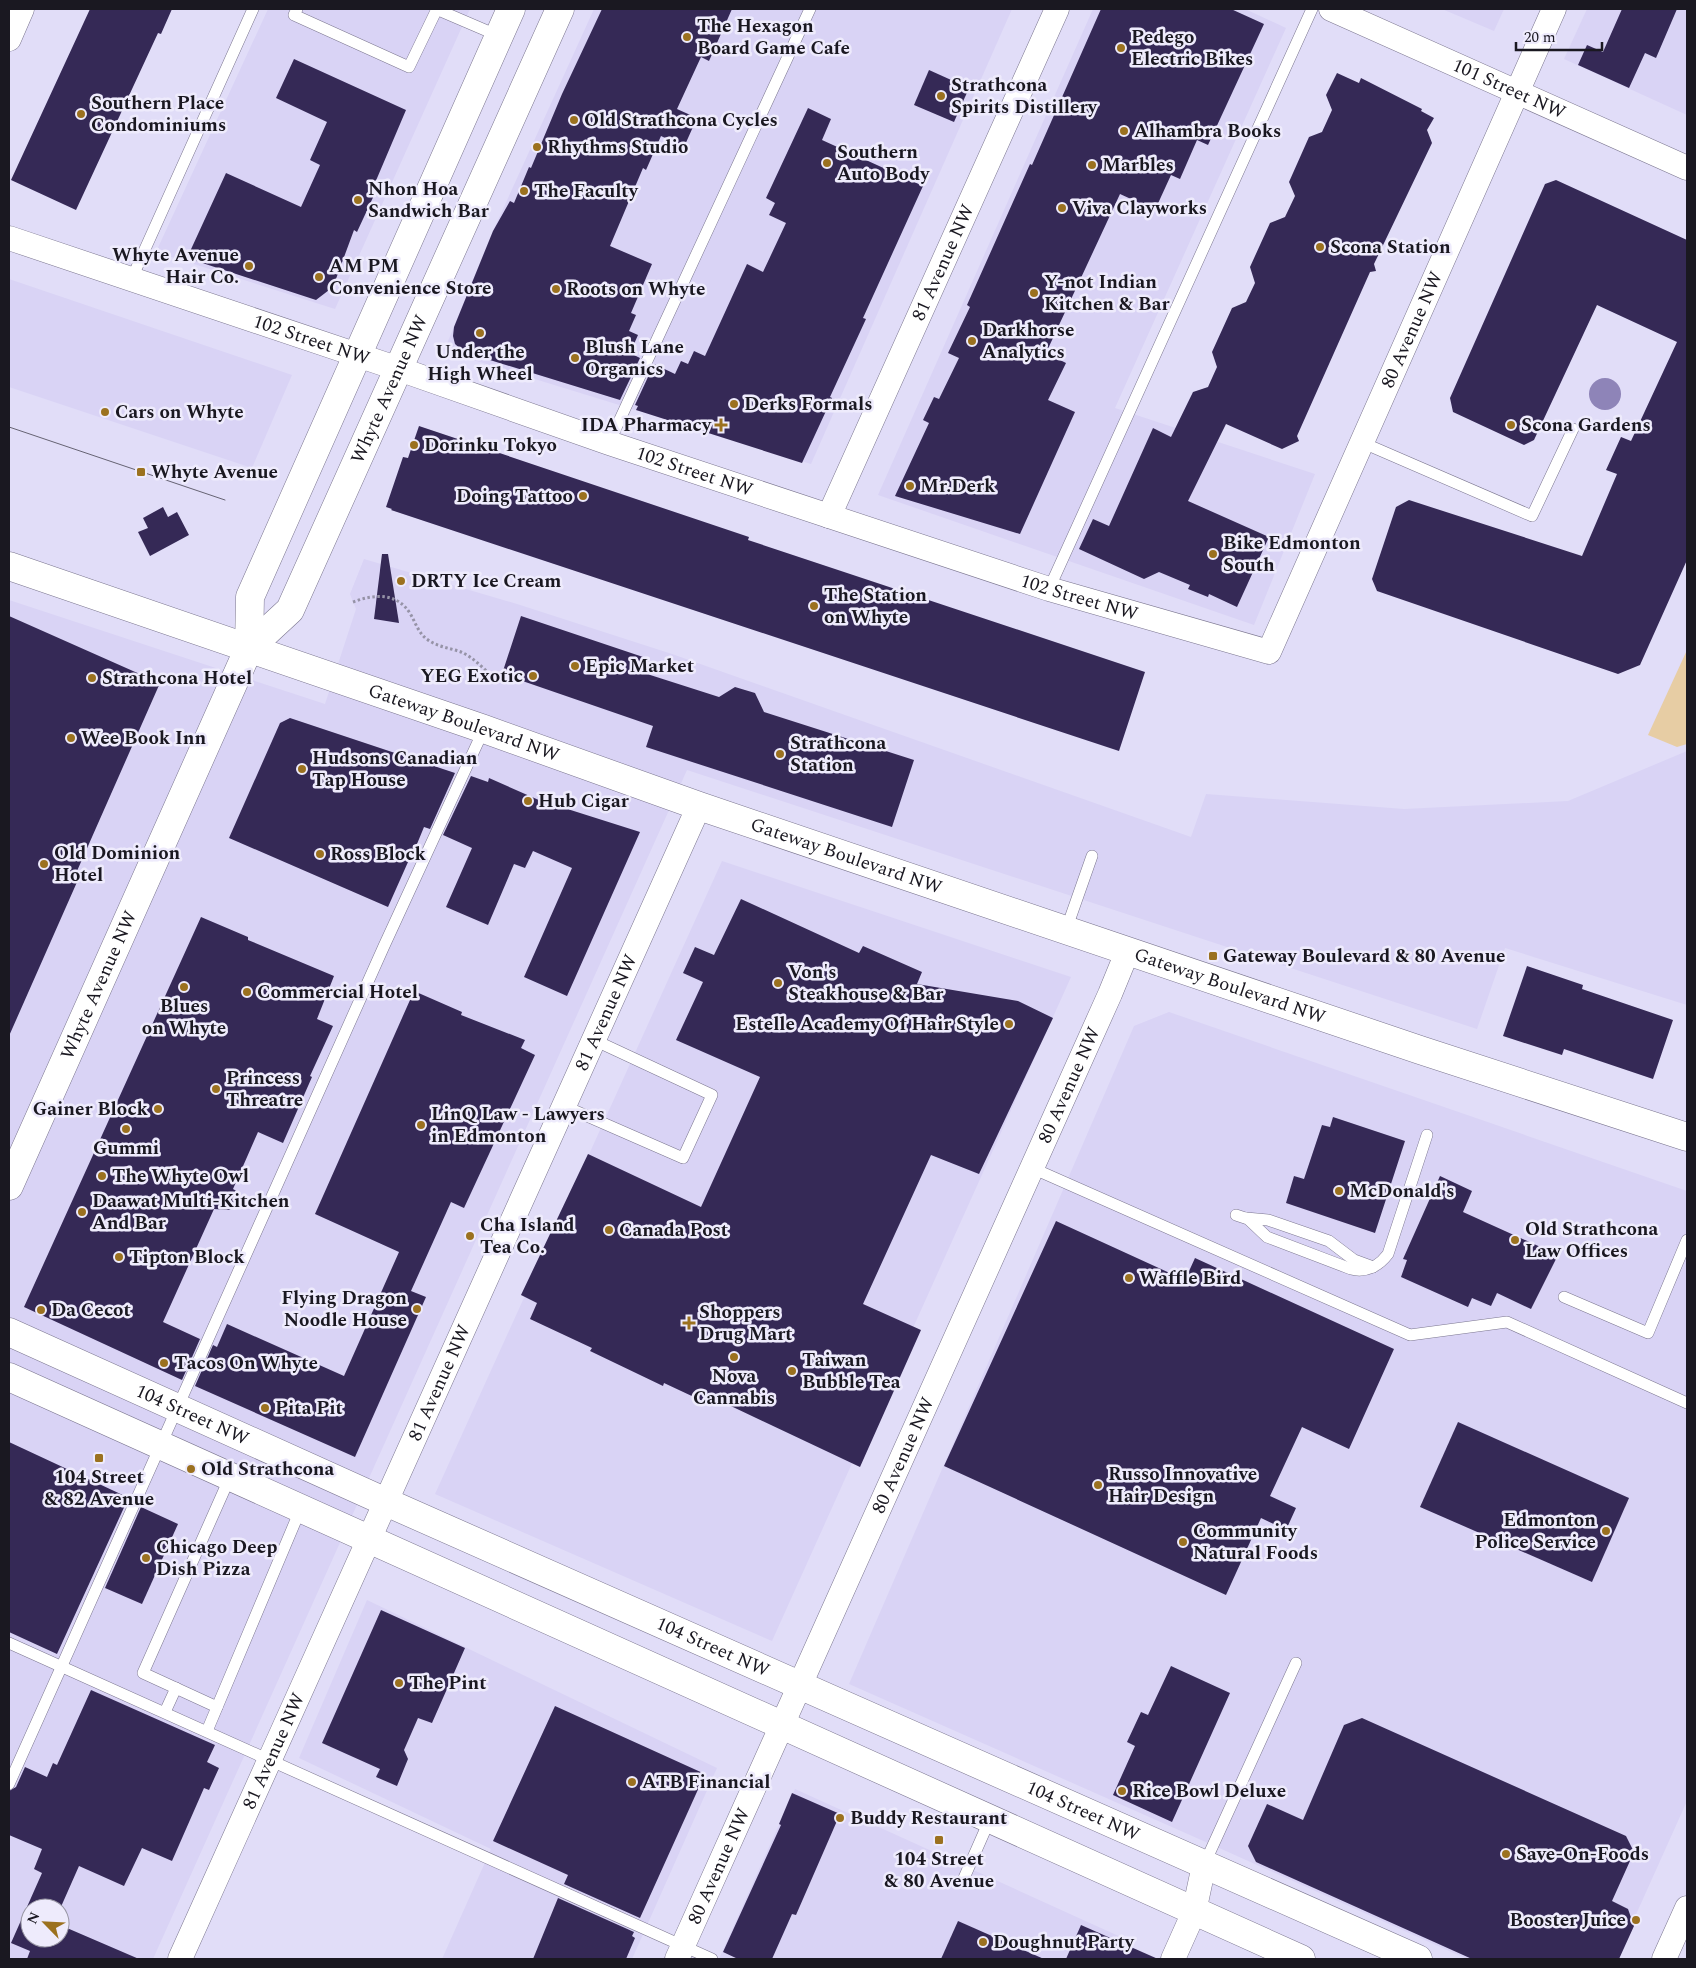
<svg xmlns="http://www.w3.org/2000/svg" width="1696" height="1968" font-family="Spectral,serif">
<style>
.built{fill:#d9d3f5;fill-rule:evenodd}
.green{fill:#e7cda4}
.water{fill:#8e84b8}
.building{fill:#352956}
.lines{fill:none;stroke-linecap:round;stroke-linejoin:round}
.service-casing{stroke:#7b768f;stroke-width:12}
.minor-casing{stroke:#7b768f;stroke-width:25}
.tertiary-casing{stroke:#7b768f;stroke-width:29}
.secondary-casing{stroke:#7b768f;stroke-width:29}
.path{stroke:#9693a7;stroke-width:3;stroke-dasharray:2.5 2.5;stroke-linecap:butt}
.service{stroke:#fff;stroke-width:11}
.minor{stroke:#fff;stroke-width:24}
.tertiary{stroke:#fff;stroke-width:28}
.secondary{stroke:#fff;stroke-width:28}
.tram{stroke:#666373;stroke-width:1}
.poi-dot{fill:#9b711f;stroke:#eeebfc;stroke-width:2}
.labels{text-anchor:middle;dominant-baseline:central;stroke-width:5;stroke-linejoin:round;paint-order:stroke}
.poi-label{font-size:19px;font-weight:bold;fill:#1a1821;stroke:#eeebfc;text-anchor:start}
.street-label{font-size:19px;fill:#1a1821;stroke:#eeebfc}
</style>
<rect width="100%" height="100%" fill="#e1ddf8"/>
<g class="built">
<polygon points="268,9 470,9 335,309 156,252"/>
<polygon points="594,9 1012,9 811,464 444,351 493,231"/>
<polygon points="1093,9 1245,9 1286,28 1115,408 1315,474 1254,625 878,495"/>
<polygon points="1442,9 1504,9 1494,31"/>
<polygon points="1587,9 1687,9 1687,115 1564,59"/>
<polygon points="9,279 292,375 252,468 9,387"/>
<path d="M364,559L517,604L672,654L1191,837L1206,794L1404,809L1568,801L1687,751V1005L1505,948L1477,1029L687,770L153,1959H9V600L325,704L356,609L350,594ZM30,1908H60V1938H30Z"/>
<polygon points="722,861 1071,977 772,1641 435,1494"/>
<polygon points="1169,1012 1687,1191 1687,1801 1616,1959 1467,1959 1217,1847 849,1684 1134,1026"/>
<polygon points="367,1600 717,1768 632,1959 442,1959 491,1849 299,1758"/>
<polygon points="795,1789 1134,1943 1127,1959 719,1959"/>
</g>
<polygon class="green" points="1687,650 1687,744 1677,747 1648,735"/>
<circle class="water" cx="1605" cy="394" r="16"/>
<g class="building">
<polygon points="90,9 172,9 161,34 158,33 76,210 11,180"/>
<polygon points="602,9 732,9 709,61 701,57 677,109 697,118 684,147 661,136 646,170 643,168 610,246 652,264 631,313 636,315 629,331 638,335 630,353 640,358 620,400 464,352 455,344 453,336 454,327 493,231 510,201 514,203 529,167 531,168 562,94"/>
<polygon points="1101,9 1231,9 1264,24 1208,145 1197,140 1180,179 1171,175 1155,210 1120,194 1046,353 1066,363 1048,400 1075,412 1020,534 895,496 929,423 923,420 934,397 939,399 959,358 948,353 970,307 967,305 1030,164 1032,165"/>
<polygon points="1622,9 1677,9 1656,58 1645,53 1629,88 1578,65 1587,45 1603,52"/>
<polygon points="294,59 406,110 372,190 376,191 357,232 354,230 333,287 316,300 187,258 226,173 301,207 320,165 310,160 327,122 276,98"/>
<polygon points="929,70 969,88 954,122 914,105"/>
<polygon points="1337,73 1359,83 1361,78 1422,109 1421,111 1434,118 1427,130 1432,143 1374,264 1376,271 1370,272 1297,436 1299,441 1282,449 1226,424 1188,501 1269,537 1237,607 1209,594 1208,597 1188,589 1190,585 1159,572 1144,579 1079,549 1093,519 1109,526 1153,428 1171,437 1193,392 1208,387 1217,367 1212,352 1232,308 1246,302 1255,283 1250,267 1270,223 1285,217 1295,196 1289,182 1309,137 1322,132 1332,110 1326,95"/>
<polygon points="808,108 831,119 822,140 923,186 863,318 866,319 830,397 832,398 802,463 636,410 638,406 635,405 654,364 675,374 681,361 688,364 694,351 705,356 747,264 763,272 786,223 769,215 775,203 766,198"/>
<polygon points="1556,180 1687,240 1687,560 1640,665 1618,674 1377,591 1372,579 1396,507 1409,500 1582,556 1617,474 1606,470 1621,437 1631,441 1677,342 1597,305 1534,440 1524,445 1453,412 1450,398 1545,184"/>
<polygon points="419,426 749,537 748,540 1145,672 1119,751 391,510 392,509 386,507 403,457 408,458"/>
<polygon points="163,507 168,517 177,512 189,535 150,556 138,532 148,528 143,518"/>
<polygon points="382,554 388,554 399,623 374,619"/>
<polygon points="9,616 160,683 77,871 81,873 9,1036"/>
<polygon points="521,616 649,659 644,673 719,697 735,687 755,693 764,712 914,760 892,827 646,747 653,726 502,674"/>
<polygon points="290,718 455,773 430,829 424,827 417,844 416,844 388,907 229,838 280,723"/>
<polygon points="471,776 488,782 489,778 557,808 558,806 640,832 567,996 524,977 572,868 533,851 525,868 514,864 488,925 446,907 472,848 443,835"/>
<polygon points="741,899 859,953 863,946 922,972 917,984 1018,1001 1053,1018 979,1174 931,1155 863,1304 921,1330 860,1467 714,1398 711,1405 664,1383 663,1386 590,1351 592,1348 530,1319 537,1303 521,1295 588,1154 701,1207 760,1077 676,1040 703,982 683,973 695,947 714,955"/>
<polygon points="201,917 248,937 248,940 334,976 317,1019 333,1026 310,1076 312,1077 283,1143 258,1132 233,1189 238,1192 230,1210 214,1209 163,1322 200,1339 182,1380 24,1307"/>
<polygon points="1527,966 1583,985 1582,989 1673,1020 1653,1079 1564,1049 1562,1055 1503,1036"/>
<polygon points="414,991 462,1012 461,1015 525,1040 521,1048 535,1055 464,1208 451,1202 411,1291 426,1297 355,1457 195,1386 213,1345 217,1347 227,1324 344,1376 399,1252 315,1214"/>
<polygon points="1333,1117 1405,1141 1375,1233 1286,1203 1294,1176 1304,1179 1322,1125 1330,1127"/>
<polygon points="1440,1176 1472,1191 1463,1212 1558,1255 1531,1309 1497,1293 1491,1306 1472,1298 1468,1307 1401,1277 1407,1260 1403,1259"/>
<polygon points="1056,1221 1185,1280 1195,1258 1394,1349 1349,1449 1302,1427 1270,1496 1296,1508 1286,1530 1261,1518 1226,1595 944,1466"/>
<polygon points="1458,1422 1629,1498 1592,1582 1420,1507"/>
<polygon points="9,1442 127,1497 126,1500 127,1501 57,1654 9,1632"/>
<polygon points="141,1507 178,1524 142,1604 105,1588"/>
<polygon points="381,1610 465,1648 432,1723 418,1718 404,1750 408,1759 397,1786 376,1777 380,1769 322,1743"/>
<polygon points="1171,1666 1230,1693 1172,1822 1113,1795 1135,1746 1127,1742 1141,1712 1148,1715"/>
<polygon points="91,1690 215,1745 207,1762 219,1768 209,1790 204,1788 172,1861 142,1848 124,1886 79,1866 60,1909 30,1908 30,1938 60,1938 60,1925 139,1959 27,1959 30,1951 11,1943 42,1873 34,1869 42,1849 9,1835 9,1791 16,1787 25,1767 47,1777 53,1763 57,1765"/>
<polygon points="555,1706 705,1774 640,1918 564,1884 568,1875 493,1841"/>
<polygon points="1362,1718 1626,1836 1634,1852 1612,1901 1628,1909 1634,1926 1619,1959 1472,1959 1256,1862 1248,1846 1267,1804 1303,1820 1344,1725"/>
<polygon points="792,1793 840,1814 796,1915 792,1914 772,1959 738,1959 723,1952 781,1825 779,1824"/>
<polygon points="558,1898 634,1932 632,1936 635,1938 626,1959 533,1959"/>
<polygon points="958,1921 1044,1959 941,1959"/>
<polygon points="1081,1925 1158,1959 1066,1959"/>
</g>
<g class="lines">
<g class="service-casing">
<g id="service">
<polyline points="297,9 294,15 409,67 437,9"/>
<polyline points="436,9 499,36"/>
<polyline points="132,278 253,9"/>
<polyline points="1361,442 1532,516 1573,429"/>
<polyline points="609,443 810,9"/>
<polyline points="1049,589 1312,9"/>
<polyline points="1066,930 1092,856"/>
<polyline points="564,1106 683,1158 712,1095 594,1040"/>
<polyline points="1032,1168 1410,1335 1507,1322 1687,1403"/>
<path d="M1236,1215L1248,1219L1267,1237L1351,1269C1366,1273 1379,1266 1388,1254L1427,1135"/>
<polyline points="1246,1218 1268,1220 1329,1241 1354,1260 1373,1267"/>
<polyline points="1564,1297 1648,1333 1687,1240"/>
<polyline points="9,1643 712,1959"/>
<polyline points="217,1707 143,1673 230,1477"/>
<polyline points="165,1712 176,1688"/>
<polyline points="207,1731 301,1508"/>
<polyline points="9,1784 384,946 484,729"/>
<polyline points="1204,1865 1296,1663"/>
<polyline points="964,1878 990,1819"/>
</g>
</g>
<g class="minor-casing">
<g id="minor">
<path id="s1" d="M1331,9L1687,168"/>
<polyline points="9,39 22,9"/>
<path id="s2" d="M9,238L399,369L609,443L1049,589L1269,652L1554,9"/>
<path id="s3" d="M829,516L1057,9"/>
<path id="s4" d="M180,1959L699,806"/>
<path id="s5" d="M677,1959L1110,994L1128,950"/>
<polyline points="1173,1959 1194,1912 1204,1865"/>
<polyline points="1664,1959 1687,1908"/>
</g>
</g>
<g class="tertiary-casing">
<g id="tertiary">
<path id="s6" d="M9,1332L386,1502L1418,1959"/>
</g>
</g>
<g class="secondary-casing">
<g id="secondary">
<path id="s7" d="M9,566L484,729L699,806L1420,1050L1687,1137"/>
<path id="s8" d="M249,648L290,610L560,9"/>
<path id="s9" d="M9,1186L249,648L250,597L511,9"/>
<polyline points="9,1377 1301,1959"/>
</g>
</g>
<path class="path" d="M353,602C374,594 398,592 411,615C416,624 419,634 428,640C438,647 450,648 461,652C473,657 484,669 494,678"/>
<use href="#service" class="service"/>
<use href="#minor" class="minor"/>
<use href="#tertiary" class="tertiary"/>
<use href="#secondary" class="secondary"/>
<polyline class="tram" points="9,427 225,500"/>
</g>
<g class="poi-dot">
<circle cx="687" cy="37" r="5"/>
<circle cx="1121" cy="48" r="5"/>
<circle cx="941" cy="96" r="5"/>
<circle cx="81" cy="114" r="5"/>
<circle cx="574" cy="120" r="5"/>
<circle cx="1124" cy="131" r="5"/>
<circle cx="537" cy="147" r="5"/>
<circle cx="827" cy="163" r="5"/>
<circle cx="1092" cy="165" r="5"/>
<circle cx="524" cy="191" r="5"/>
<circle cx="358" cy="200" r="5"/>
<circle cx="1062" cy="208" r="5"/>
<circle cx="1320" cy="247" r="5"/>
<circle cx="249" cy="266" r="5"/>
<circle cx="319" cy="277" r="5"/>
<circle cx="556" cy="289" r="5"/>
<circle cx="1034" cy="293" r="5"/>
<circle cx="480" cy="333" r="5"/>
<circle cx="972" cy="341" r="5"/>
<circle cx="575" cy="358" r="5"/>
<circle cx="734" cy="404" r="5"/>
<circle cx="105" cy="412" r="5"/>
<path d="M718.5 417.5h5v5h5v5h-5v5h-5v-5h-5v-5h5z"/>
<circle cx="1511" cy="425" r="5"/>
<circle cx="414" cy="445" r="5"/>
<rect x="136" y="467" width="10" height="10" rx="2.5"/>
<circle cx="910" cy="486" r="5"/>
<circle cx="583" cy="496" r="5"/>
<circle cx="1213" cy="554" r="5"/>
<circle cx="401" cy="581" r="5"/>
<circle cx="814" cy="606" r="5"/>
<circle cx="575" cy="666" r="5"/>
<circle cx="533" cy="676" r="5"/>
<circle cx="92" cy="678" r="5"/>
<circle cx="71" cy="738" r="5"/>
<circle cx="780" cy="754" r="5"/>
<circle cx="302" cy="769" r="5"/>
<circle cx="528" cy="801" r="5"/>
<circle cx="320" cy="854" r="5"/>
<circle cx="44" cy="864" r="5"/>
<rect x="1208" y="951" width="10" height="10" rx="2.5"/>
<circle cx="778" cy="983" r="5"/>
<circle cx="184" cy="987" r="5"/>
<circle cx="247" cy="992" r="5"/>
<circle cx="1009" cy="1024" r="5"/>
<circle cx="216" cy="1089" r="5"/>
<circle cx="158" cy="1109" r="5"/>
<circle cx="421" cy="1125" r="5"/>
<circle cx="126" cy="1129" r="5"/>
<circle cx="102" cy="1176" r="5"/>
<circle cx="1339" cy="1191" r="5"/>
<circle cx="82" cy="1212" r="5"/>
<circle cx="609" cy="1230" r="5"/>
<circle cx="470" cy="1236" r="5"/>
<circle cx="1515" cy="1240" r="5"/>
<circle cx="119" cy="1257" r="5"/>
<circle cx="1129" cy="1278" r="5"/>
<circle cx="417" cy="1309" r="5"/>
<circle cx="41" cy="1310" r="5"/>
<path d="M686.5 1315.5h5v5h5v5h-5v5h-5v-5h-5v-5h5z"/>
<circle cx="734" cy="1357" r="5"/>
<circle cx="164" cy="1363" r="5"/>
<circle cx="792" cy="1371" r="5"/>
<circle cx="265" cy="1408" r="5"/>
<rect x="94" y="1453" width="10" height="10" rx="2.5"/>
<circle cx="191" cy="1469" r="5"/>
<circle cx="1098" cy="1485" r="5"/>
<circle cx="1606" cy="1531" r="5"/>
<circle cx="1183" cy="1542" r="5"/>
<circle cx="146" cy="1558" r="5"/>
<circle cx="399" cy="1683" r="5"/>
<circle cx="632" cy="1782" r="5"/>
<circle cx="1122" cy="1791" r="5"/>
<circle cx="840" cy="1818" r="5"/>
<rect x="934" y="1835" width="10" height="10" rx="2.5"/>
<circle cx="1506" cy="1854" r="5"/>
<circle cx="1636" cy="1920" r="5"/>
<circle cx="983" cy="1942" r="5"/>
</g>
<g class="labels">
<g class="poi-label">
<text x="697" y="26">The Hexagon<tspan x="697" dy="22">Board Game Cafe</tspan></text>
<text x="1131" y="37">Pedego<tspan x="1131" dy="22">Electric Bikes</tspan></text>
<text x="951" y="85">Strathcona<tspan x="951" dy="22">Spirits Distillery</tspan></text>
<text x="91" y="103">Southern Place<tspan x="91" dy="22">Condominiums</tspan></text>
<text x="584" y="120">Old Strathcona Cycles</text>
<text x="1134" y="131">Alhambra Books</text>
<text x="547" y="147">Rhythms Studio</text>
<text x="837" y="152">Southern<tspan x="837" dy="22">Auto Body</tspan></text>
<text x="1102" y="165">Marbles</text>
<text x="368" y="189">Nhon Hoa<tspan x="368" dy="22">Sandwich Bar</tspan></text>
<text x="534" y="191">The Faculty</text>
<text x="1072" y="208">Viva Clayworks</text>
<text x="1330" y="247">Scona Station</text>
<text x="239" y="255" text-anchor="end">Whyte Avenue<tspan x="239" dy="22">Hair Co.</tspan></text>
<text x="329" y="266">AM PM<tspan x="329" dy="22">Convenience Store</tspan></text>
<text x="1044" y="282">Y-not Indian<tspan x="1044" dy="22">Kitchen &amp; Bar</tspan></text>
<text x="566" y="289">Roots on Whyte</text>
<text x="982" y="330">Darkhorse<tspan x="982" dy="22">Analytics</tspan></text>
<text x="585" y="347">Blush Lane<tspan x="585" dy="22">Organics</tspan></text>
<text x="480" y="352" text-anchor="middle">Under the<tspan x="480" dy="22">High Wheel</tspan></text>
<text x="744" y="404">Derks Formals</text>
<text x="115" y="412">Cars on Whyte</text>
<text x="711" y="425" text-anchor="end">IDA Pharmacy</text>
<text x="1521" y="425">Scona Gardens</text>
<text x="424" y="445">Dorinku Tokyo</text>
<text x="151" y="472">Whyte Avenue</text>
<text x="920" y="486">Mr.Derk</text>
<text x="573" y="496" text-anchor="end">Doing Tattoo</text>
<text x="1223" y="543">Bike Edmonton<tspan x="1223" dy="22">South</tspan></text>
<text x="411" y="581">DRTY Ice Cream</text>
<text x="824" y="595">The Station<tspan x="824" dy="22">on Whyte</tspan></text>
<text x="585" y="666">Epic Market</text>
<text x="523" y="676" text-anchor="end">YEG Exotic</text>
<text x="102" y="678">Strathcona Hotel</text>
<text x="81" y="738">Wee Book Inn</text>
<text x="790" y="743">Strathcona<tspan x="790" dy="22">Station</tspan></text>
<text x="312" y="758">Hudsons Canadian<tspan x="312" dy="22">Tap House</tspan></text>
<text x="538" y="801">Hub Cigar</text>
<text x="54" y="853">Old Dominion<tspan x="54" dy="22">Hotel</tspan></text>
<text x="330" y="854">Ross Block</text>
<text x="1223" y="956">Gateway Boulevard &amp; 80 Avenue</text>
<text x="788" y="972">Von's<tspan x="788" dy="22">Steakhouse &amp; Bar</tspan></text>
<text x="257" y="992">Commercial Hotel</text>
<text x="184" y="1006" text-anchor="middle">Blues<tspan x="184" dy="22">on Whyte</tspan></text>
<text x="999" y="1024" text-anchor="end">Estelle Academy Of Hair Style</text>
<text x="226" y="1078">Princess<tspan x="226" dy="22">Threatre</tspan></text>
<text x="148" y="1109" text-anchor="end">Gainer Block</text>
<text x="431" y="1114">LinQ Law - Lawyers<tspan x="431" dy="22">in Edmonton</tspan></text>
<text x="126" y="1148" text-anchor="middle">Gummi</text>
<text x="112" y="1176">The Whyte Owl</text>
<text x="1349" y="1191">McDonald's</text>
<text x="92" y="1201">Daawat Multi-Kitchen<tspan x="92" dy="22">And Bar</tspan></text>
<text x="480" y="1225">Cha Island<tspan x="480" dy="22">Tea Co.</tspan></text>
<text x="1525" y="1229">Old Strathcona<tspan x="1525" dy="22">Law Offices</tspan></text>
<text x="619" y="1230">Canada Post</text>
<text x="129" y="1257">Tipton Block</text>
<text x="1139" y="1278">Waffle Bird</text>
<text x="407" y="1298" text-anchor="end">Flying Dragon<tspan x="407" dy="22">Noodle House</tspan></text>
<text x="51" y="1310">Da Cecot</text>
<text x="699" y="1312">Shoppers<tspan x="699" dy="22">Drug Mart</tspan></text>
<text x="802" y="1360">Taiwan<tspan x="802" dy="22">Bubble Tea</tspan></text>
<text x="174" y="1363">Tacos On Whyte</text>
<text x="734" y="1376" text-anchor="middle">Nova<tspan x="734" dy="22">Cannabis</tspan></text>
<text x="275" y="1408">Pita Pit</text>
<text x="201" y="1469">Old Strathcona</text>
<text x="1108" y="1474">Russo Innovative<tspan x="1108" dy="22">Hair Design</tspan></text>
<text x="99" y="1477" text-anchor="middle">104 Street<tspan x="99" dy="22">&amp; 82 Avenue</tspan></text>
<text x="1596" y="1520" text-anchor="end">Edmonton<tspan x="1596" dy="22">Police Service</tspan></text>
<text x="1193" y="1531">Community<tspan x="1193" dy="22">Natural Foods</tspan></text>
<text x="156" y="1547">Chicago Deep<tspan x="156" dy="22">Dish Pizza</tspan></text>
<text x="409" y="1683">The Pint</text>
<text x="642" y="1782">ATB Financial</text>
<text x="1132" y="1791">Rice Bowl Deluxe</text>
<text x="850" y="1818">Buddy Restaurant</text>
<text x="1516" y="1854">Save-On-Foods</text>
<text x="939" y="1859" text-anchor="middle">104 Street<tspan x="939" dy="22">&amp; 80 Avenue</tspan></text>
<text x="1626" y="1920" text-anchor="end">Booster Juice</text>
<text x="993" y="1942">Doughnut Party</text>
</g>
<g class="street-label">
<text stroke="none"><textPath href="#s1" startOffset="195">101 Street NW</textPath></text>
<text stroke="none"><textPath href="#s3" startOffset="278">81 Avenue NW</textPath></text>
<text stroke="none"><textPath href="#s2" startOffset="1679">80 Avenue NW</textPath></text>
<text stroke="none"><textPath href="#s2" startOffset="319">102 Street NW</textPath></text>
<text stroke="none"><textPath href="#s8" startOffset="298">Whyte Avenue NW</textPath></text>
<text stroke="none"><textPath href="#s2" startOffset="724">102 Street NW</textPath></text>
<text stroke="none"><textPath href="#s2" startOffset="1129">102 Street NW</textPath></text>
<text stroke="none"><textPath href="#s7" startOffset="481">Gateway Boulevard NW</textPath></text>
<text stroke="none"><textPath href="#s7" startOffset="886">Gateway Boulevard NW</textPath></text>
<text stroke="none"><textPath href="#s9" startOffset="220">Whyte Avenue NW</textPath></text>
<text stroke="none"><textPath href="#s7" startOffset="1291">Gateway Boulevard NW</textPath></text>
<text stroke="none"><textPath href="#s4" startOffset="1038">81 Avenue NW</textPath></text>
<text stroke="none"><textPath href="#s5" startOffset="958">80 Avenue NW</textPath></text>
<text stroke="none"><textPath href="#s4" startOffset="632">81 Avenue NW</textPath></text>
<text stroke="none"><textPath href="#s6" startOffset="201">104 Street NW</textPath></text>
<text stroke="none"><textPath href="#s5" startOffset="552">80 Avenue NW</textPath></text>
<text stroke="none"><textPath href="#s6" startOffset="771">104 Street NW</textPath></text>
<text stroke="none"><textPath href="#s4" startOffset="228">81 Avenue NW</textPath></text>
<text stroke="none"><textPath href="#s6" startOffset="1176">104 Street NW</textPath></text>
<text stroke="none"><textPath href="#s5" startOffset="102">80 Avenue NW</textPath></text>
</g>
</g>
<rect width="1696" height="1968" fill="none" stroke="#1a1821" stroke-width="20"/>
<g transform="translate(45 1923) rotate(294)"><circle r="24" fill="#eeebfc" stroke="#9997a4"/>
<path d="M0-4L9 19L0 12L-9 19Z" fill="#9b711f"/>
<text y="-8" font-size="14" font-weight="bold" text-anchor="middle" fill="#1a1821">N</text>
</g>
<path d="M1516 42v8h86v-8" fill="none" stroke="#1a1821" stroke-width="2.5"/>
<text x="1524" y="42" font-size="15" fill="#1a1821" stroke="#eeebfc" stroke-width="4" paint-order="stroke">20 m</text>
</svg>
